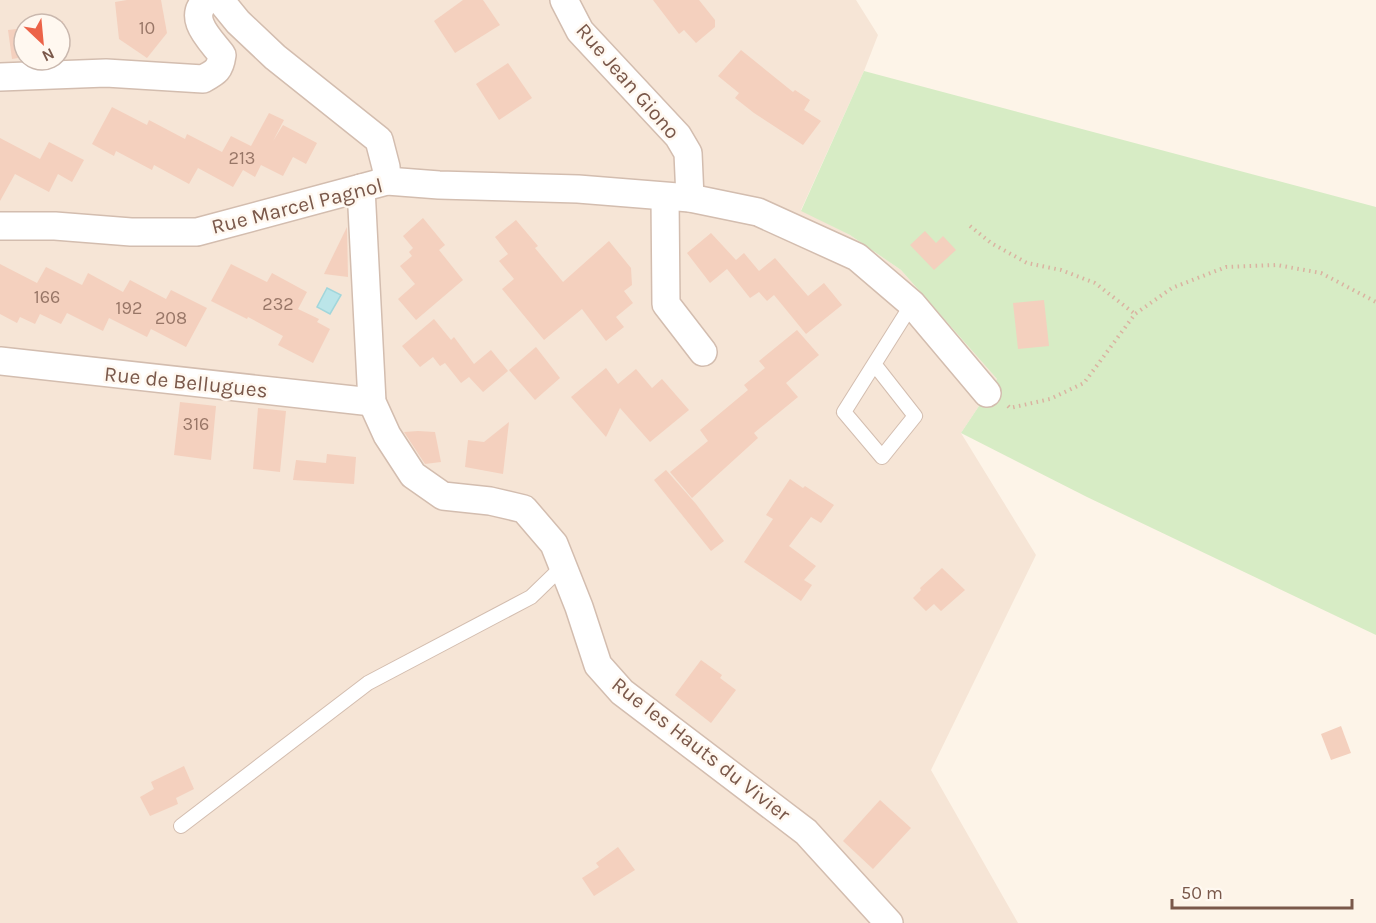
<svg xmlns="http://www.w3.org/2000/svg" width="1376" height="923" font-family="Karla,sans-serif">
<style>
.residential{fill:#f6e5d6;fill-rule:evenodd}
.green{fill:#d7ecc5}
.water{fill:#bbe5e9;stroke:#a1d6db;stroke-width:1.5}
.building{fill:#f4d0be}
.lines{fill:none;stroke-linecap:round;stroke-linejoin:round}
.lane-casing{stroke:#d3bdaf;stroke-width:16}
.street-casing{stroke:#d3bdaf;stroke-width:30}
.path{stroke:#dab3a1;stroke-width:4;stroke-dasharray:1.5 4.5;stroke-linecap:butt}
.lane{stroke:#fff;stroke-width:14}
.street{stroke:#fff;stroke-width:27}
.labels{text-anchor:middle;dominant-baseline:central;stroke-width:5;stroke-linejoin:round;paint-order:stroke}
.number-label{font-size:18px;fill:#987667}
.street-label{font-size:21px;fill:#7a584a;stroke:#fff8f0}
</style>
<rect width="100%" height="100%" fill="#fdf4e8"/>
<path class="residential" d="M0,0H856L878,35L864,71L801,210L850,235L901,270L997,379L961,433L1036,555L931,770L1018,923H0ZM24,24H60V60H24Z"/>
<polygon class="green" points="864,71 1376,207 1376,635 1087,497 961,433 997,379 901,270 850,235 801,211"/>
<polygon class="water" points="327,288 341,295 330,314 317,307"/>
<g class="building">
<polygon points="127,0 161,0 167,33 147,58 119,39 115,2"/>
<polygon points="463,0 483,0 500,25 455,53 434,21"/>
<polygon points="653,0 699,0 715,20 715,27 696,43 684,30 679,34"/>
<polygon points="63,21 67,50 60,51 60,24 46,24"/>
<polygon points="24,28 24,57 12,59 8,30"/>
<polygon points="741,50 793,92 795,90 810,100 804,110 821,121 803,145 754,113 735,98 739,93 718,76"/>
<polygon points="508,63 532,98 499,120 476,84"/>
<polygon points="112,107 147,125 149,120 185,139 187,134 222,152 231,136 251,146 269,113 284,120 273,141 283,125 317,143 306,164 293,157 283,176 261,165 255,177 243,170 233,187 198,168 189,184 154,165 152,170 116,151 114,156 92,144"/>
<polygon points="0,138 40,159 49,142 84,160 72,182 58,174 49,192 15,174 0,201"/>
<polygon points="423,218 445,245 439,250 463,280 416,320 398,299 415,284 400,266 412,256 409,252 413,248 403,236"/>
<polygon points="516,220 538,246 535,248 563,282 609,241 631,268 632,285 624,291 633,303 616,317 624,327 606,341 582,309 544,340 502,289 514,279 499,261 508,254 495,237"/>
<polygon points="347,227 348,277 324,274"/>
<polygon points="925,231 936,243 943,236 956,250 934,270 910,245"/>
<polygon points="711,233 736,260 744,253 759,271 775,258 808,296 824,283 842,305 806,334 774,295 767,301 759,292 750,298 727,269 710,283 687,253"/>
<polygon points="0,264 37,283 46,267 82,285 88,273 123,292 130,280 166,299 171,290 207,308 186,347 151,329 147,337 109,318 103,331 67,313 61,324 40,314 35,324 20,317 17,323 0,314"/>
<polygon points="231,264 267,282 272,273 307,292 298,309 319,319 317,322 330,329 313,363 278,345 283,336 248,317 247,319 211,301"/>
<polygon points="1044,300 1049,346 1018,349 1013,303"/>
<polygon points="434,319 451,340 454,337 474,364 491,350 508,371 483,392 469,377 461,383 445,363 440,366 433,357 420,367 402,346"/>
<polygon points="797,330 819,355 786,383 798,397 754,433 758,438 692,498 670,472 708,441 700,430 748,390 744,385 765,368 759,361"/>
<polygon points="536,347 560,378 535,400 509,370"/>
<polygon points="606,368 618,384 636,369 652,388 662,379 689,410 650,442 620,408 606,437 571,397"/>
<polygon points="180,402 216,406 211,460 174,455"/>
<polygon points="258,408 286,411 280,472 253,469"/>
<polygon points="509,422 503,474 465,467 468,440 484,442"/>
<polygon points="418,431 435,432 441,462 425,464 404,432"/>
<polygon points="327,454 356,457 354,484 293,480 296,460 326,463"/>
<polygon points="666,470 696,504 724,541 711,551 654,480"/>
<polygon points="790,479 803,488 805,486 834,505 821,523 811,517 789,546 816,566 804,580 812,585 801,601 744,562 773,519 766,515"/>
<polygon points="942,568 965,590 941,611 934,604 926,611 913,598 921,590 920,588"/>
<polygon points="701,660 722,675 720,678 736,690 711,723 675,695"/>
<polygon points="1341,726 1351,753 1331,760 1321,734"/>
<polygon points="184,766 194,789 176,798 178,804 150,816 140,797 154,789 151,782"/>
<polygon points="880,800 911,828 873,869 843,841"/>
<polygon points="618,847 635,870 594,896 582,878 599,867 596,863"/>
</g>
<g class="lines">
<g class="lane-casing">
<g id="lane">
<polyline points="875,365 915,416 882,457 844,412 912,304"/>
<polyline points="181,826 368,683 531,597 562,567"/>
</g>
</g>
<g class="street-casing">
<g id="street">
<polyline points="220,0 238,22 275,57 379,140 386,167 387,181"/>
<polyline points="564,0 580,31 678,136 688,153 690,198"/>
<path d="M0,77L106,73L203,79C216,72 220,70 222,55C210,39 186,18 207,0"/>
<polyline points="361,188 372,402 387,435 413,475 443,496 490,501 524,509 554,544 579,607 598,665 622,692 806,832 889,923"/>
<polyline points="665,197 666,304 703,352"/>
<polyline points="0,226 55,226 131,232 197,232 387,181 439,185 578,189 690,198 758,212 857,257 912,304 987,393"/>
<polyline points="0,361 372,402"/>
</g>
</g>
<g class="path">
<polyline points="970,226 991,243 1027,263 1061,270 1095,283 1135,314"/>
<polyline points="1008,406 1010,408 1050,399 1084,383 1135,314 1172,288 1226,267 1277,265 1321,273 1376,302"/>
</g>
<use href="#lane" class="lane"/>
<use href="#street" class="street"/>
</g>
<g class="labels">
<g class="number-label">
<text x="147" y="28">10</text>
<text x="242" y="158">213</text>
<text x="47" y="297">166</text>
<text x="278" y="304">232</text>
<text x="129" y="308">192</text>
<text x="171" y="318">208</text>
<text x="196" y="424">316</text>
</g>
<g class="street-label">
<text transform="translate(628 81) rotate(49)">Rue Jean Giono</text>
<text transform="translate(297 206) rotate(-14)">Rue Marcel Pagnol</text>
<text transform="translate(186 382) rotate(6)">Rue de Bellugues</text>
<text transform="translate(701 749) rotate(38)">Rue les Hauts du Vivier</text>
</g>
</g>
<g transform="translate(42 42) rotate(154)"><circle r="28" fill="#fff8f0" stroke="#cab8ae" stroke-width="1.5"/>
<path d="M0-4.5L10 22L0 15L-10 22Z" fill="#ec6348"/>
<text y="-9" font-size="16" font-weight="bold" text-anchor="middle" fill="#7a584a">N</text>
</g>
<path d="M1172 899v9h180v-9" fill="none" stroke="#7a584a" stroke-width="3"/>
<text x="1181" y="899" font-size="18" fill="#7a584a" stroke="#fff8f0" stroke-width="4.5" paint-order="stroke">50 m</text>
</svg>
